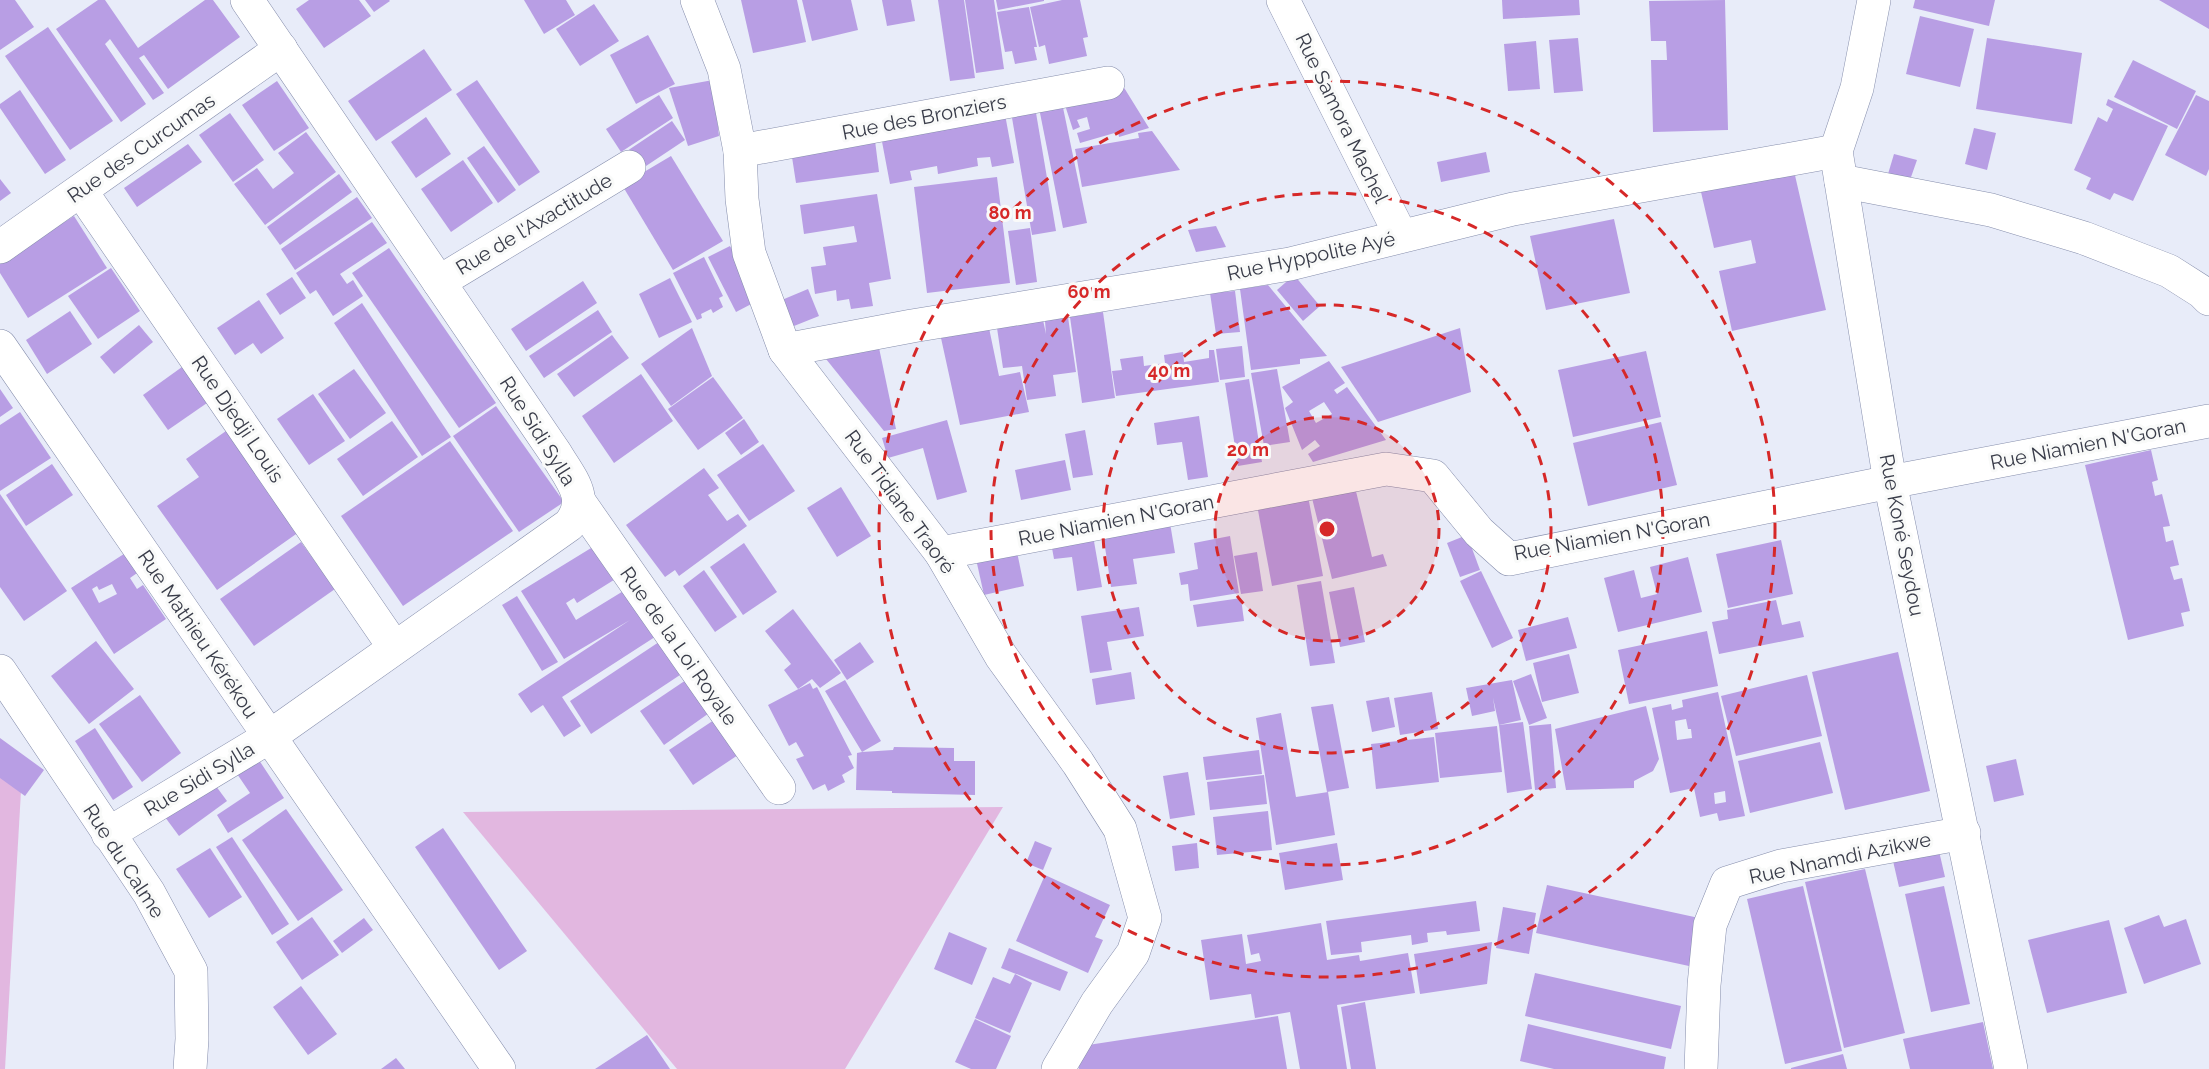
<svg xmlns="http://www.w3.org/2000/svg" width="2209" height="1069" font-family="Raleway,sans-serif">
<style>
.green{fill:#e2b7e0}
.building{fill:#b89ee4;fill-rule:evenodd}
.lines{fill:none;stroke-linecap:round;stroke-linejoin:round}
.minor-casing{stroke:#868eac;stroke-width:34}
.minor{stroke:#fff;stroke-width:33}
.ring{fill:none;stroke:#d62828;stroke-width:3;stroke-dasharray:10 8}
.labels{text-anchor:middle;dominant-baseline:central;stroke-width:6;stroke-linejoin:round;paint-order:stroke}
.street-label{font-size:20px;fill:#393c49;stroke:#f9faf9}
.centre{fill:#d62828;stroke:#f9faf9;stroke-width:3}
.ring-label{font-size:18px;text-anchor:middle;font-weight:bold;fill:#d62828;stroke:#f9faf9;stroke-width:6;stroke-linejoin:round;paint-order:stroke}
</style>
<rect width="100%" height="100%" fill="#e8ecf9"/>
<g class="green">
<polygon points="0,762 21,791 5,1069 0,1069"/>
<polygon points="1003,807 845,1069 677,1069 463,812"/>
</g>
<g class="building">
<polygon points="0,0 15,0 34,27 0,50"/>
<polygon points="98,0 105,0 138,48 205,0 213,0 240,37 168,89 144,55 139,58 164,93 153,100 110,39 105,44 146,104 121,122 56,29"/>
<polygon points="309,0 359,0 371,16 324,48 296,9"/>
<polygon points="365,0 389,0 390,1 374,12"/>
<polygon points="524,0 566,0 575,15 544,34"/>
<polygon points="741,0 797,0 806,42 753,53"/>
<polygon points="802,0 851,0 858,30 812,41"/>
<polygon points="882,0 911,0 915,21 887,26"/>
<polygon points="938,0 964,0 975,78 950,81"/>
<polygon points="965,0 994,0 1004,69 976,73"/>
<polygon points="996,0 1044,0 1044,1 998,10"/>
<polygon points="1062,0 1080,0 1088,37 1083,38 1087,56 1049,64 1045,45 1039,47 1030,7"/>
<polygon points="1502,0 1579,0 1580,15 1503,19"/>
<polygon points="1725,0 1728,130 1653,132 1651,60 1667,60 1666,41 1651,41 1649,1"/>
<polygon points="1915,0 1995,0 1989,26 1913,8"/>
<polygon points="2159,0 2209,0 2209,29"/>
<polygon points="594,4 619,41 580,66 556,29"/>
<polygon points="1029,7 1037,47 1034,47 1037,60 1015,64 1012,51 1005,52 997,12"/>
<polygon points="1920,16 1974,29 1960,87 1906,74"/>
<polygon points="48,27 113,121 70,150 5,56"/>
<polygon points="648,35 675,84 636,104 610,55"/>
<polygon points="1578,38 1583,91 1554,93 1549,40"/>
<polygon points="1987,38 2082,53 2072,124 1976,109"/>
<polygon points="1536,41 1540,89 1508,91 1504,44"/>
<polygon points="424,49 452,90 376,141 348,101"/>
<polygon points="2133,60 2196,91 2177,129 2114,97"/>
<polygon points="477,80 540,172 519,186 456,94"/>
<polygon points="713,80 719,136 688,146 669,88"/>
<polygon points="277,81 309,128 274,151 242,105"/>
<polygon points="1123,86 1149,128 1119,137 1118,132 1080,143 1077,133 1090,129 1087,117 1077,120 1080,127 1073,130 1064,102"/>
<polygon points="20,90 66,160 45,174 0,108 0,104"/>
<polygon points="659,95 673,118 621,152 606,129"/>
<polygon points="2196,95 2209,101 2209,169 2206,176 2165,155"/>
<polygon points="1061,98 1087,223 1063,228 1038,103"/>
<polygon points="2108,99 2168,126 2133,201 2114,193 2110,200 2086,189 2091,178 2074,170 2098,117 2107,122 2113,109 2106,105"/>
<polygon points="1034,101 1056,231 1032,235 1010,106"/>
<polygon points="1004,109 1014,163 992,167 990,157 977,158 978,166 938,174 937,166 910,171 912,180 890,184 880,131"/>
<polygon points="230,113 264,160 233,182 199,135"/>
<polygon points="426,117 451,154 416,178 391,142"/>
<polygon points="672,121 685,140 637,172 624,153"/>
<polygon points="1974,128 1996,133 1987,170 1965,164"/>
<polygon points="1152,131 1180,170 1082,187 1075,149 1139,138 1138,133"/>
<polygon points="306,132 336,172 265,225 234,184 257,168 273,189 294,173 278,153"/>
<polygon points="874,133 879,172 796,183 790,144"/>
<polygon points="188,144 202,162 137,207 124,188"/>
<polygon points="484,146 516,190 498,203 467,158"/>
<polygon points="1486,152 1490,172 1441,182 1437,162"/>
<polygon points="1894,154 1917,160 1910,180 1888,174"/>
<polygon points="671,156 723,241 673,270 622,185"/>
<polygon points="463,160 493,203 451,232 421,189"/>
<polygon points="1794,171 1826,310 1732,331 1719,271 1756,263 1751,240 1714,248 1701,192"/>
<polygon points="339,174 352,192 280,245 267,227"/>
<polygon points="997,177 1010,283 927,293 914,187"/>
<polygon points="0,179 11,193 0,201"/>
<polygon points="877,194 891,279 869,283 873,306 851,309 849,299 837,301 836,290 815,294 811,267 826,265 823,247 857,242 854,226 804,234 800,205"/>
<polygon points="357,197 372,218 295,270 281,249"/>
<polygon points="74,216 107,268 28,318 0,273 0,263"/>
<polygon points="1614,219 1630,293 1546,310 1530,236"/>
<polygon points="372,222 387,243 340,274 347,284 353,280 363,296 333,316 316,290 310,294 296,273"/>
<polygon points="1216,226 1226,247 1196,252 1188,230"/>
<polygon points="1030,228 1037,282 1016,285 1008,231"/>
<polygon points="730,246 759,300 736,312 708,257"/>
<polygon points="389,248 496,403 459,428 352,273"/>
<polygon points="704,257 723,296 719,298 723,307 713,313 711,309 701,314 702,318 697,320 673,273"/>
<polygon points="111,268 140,311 98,339 68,296"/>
<polygon points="1294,275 1320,306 1303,321 1277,290"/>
<polygon points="292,277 306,298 280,315 266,294"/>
<polygon points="670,278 692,322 659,338 639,294"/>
<polygon points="583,281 597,303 526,351 511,329"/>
<polygon points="1268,285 1327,356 1300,359 1300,364 1251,370 1240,289"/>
<polygon points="808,289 819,316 789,328 777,302"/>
<polygon points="1235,291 1240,332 1216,334 1210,293"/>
<polygon points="259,300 284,338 261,354 253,343 235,355 217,328"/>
<polygon points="362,303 451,437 422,456 334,323"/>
<polygon points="598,310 612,332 544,378 529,356"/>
<polygon points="70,311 92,344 47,374 26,340"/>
<polygon points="1103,312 1115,398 1082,403 1070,317"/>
<polygon points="1068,317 1076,372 1053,375 1056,396 1027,400 1022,366 1003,368 997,328 1043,320 1046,334 1045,321"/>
<polygon points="139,325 153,342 114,374 100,357"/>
<polygon points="692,328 712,376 671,406 641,364"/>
<polygon points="989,328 999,376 1020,372 1029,412 960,425 941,338"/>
<polygon points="1460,328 1471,392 1378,422 1341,367"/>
<polygon points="612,335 629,358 574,397 557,374"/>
<polygon points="878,343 896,429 884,431 822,354"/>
<polygon points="1242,346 1245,377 1220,380 1216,349"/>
<polygon points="1209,350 1214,350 1219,382 1116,396 1112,371 1122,370 1120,359 1143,356 1144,366 1165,363 1164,355 1183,352 1184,362 1209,358"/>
<polygon points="1646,351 1661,417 1573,437 1558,370"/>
<path d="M1329,361L1345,383L1334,390L1337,394L1347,387L1386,440L1313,462L1308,454L1320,446L1315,440L1302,450L1285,408L1293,402L1282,387ZM1324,402L1332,414L1316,423L1309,411Z"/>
<polygon points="182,367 207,403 168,430 143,395"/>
<polygon points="354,369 386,413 350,439 318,394"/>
<polygon points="1277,369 1290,442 1264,446 1251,373"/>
<polygon points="641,374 673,421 614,463 582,416"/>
<polygon points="713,377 743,418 698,450 668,409"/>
<polygon points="1249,379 1262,462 1238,466 1225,383"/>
<polygon points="0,389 13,408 0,417"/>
<polygon points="313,394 345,441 309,465 277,419"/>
<polygon points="496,406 564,502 519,532 453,436"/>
<polygon points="20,412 51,458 0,491 0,425"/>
<polygon points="1199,416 1208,477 1188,480 1182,442 1157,445 1154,423"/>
<polygon points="744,419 759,442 741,455 725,433"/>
<polygon points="947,420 967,492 937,500 923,448 888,458 882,438"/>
<polygon points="392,421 418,457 363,496 337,459"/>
<polygon points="1661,422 1677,485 1588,506 1573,443"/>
<polygon points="1085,430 1093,475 1073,478 1065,434"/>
<polygon points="226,431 299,532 217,590 157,506 199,477 186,459"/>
<polygon points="450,441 513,531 403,606 341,516"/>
<polygon points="763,444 795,491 749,521 717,475"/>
<polygon points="2151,450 2158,480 2152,482 2155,496 2162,494 2170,526 2163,527 2166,542 2173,540 2179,565 2170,567 2174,580 2182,578 2190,611 2181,613 2184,626 2128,640 2085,465"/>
<polygon points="1065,460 1071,490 1021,500 1015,470"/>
<polygon points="52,464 73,495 26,526 6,495"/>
<polygon points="704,468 719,488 708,495 727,521 738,514 747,526 679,576 675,570 665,577 626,525"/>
<polygon points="1354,483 1372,557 1383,554 1387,566 1332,579 1311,494"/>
<polygon points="841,487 871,536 837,557 807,508"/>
<polygon points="0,494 67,591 24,621 0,587"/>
<polygon points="1308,496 1323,576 1272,586 1257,505"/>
<polygon points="1169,517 1175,553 1133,559 1137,584 1111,587 1102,527"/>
<polygon points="1092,530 1102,587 1077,591 1072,557 1054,559 1050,537"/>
<polygon points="1467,535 1480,570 1460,577 1447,543"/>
<polygon points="1230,536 1239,593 1190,601 1188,584 1181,585 1179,573 1198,569 1194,543"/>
<polygon points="1781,540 1793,594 1728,608 1716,554"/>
<polygon points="301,542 335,589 254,646 220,599"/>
<polygon points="1015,542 1024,586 984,595 974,550"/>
<polygon points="744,543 777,592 743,615 710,567"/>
<polygon points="596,545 617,578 577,603 574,598 566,603 576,620 625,590 658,635 562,697 581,726 564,737 543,705 531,713 518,694 630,620 564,659 521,591"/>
<path d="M127,552L140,571L130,578L137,589L143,585L166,619L114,654L71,588ZM112,584L117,594L99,603L92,589L97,586L99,590Z"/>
<polygon points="1257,552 1263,591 1241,594 1234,556"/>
<polygon points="1688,557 1702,612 1618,632 1604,578 1634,570 1641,598 1657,594 1650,567"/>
<polygon points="704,570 737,617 715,632 683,586"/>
<polygon points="1481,571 1513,638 1492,648 1460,581"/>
<polygon points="1321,581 1335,663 1310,666 1297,585"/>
<polygon points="1354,587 1365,642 1340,647 1329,592"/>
<polygon points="517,596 558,662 542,671 502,605"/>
<polygon points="1241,598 1244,621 1197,627 1193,605"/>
<polygon points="1776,600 1782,625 1800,621 1804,637 1719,654 1712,622 1728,619 1727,610"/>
<polygon points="1139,607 1144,636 1107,642 1112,670 1090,673 1081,616"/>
<polygon points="793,609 841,673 820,688 812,679 798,689 784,670 791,664 765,631"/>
<polygon points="1568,617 1577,648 1526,661 1518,630"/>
<polygon points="1707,631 1718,686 1629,704 1618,650"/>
<polygon points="662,640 683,673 591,734 570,701"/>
<polygon points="96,641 134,689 89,724 51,676"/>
<polygon points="860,642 874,662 847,680 834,660"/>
<polygon points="1898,652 1930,791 1845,810 1812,672"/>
<polygon points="1569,654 1579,693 1542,702 1533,663"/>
<polygon points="1131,672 1135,699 1096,705 1092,679"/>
<polygon points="1531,674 1547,718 1529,725 1513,681"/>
<polygon points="1807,675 1822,736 1736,756 1721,696"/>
<polygon points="689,678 712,711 664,745 640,711"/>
<polygon points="845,680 881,741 862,752 893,750 894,747 954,748 954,761 975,761 975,795 892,793 892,791 856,790 857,753 862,752 825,691"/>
<polygon points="1512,680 1521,720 1499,725 1493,698 1495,711 1472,716 1466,688"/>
<polygon points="810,683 813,689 817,687 852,755 848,756 854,768 842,775 845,782 828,791 825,784 813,790 796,759 804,756 796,742 789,746 768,705"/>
<polygon points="1432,692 1438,729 1400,735 1394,698"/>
<path d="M1718,692L1745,816L1719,821L1717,813L1700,817L1694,788L1670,793L1652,708L1671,704L1672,710L1683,707L1682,700ZM1686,719L1688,729H1691L1692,738L1677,740L1675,721ZM1725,791L1726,802L1715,804L1714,793Z"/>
<polygon points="140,695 181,753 142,782 99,724"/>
<polygon points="1389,697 1395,727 1372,732 1366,701"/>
<polygon points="1333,704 1349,788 1327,792 1311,707"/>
<polygon points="1646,706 1659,759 1653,771 1634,781 1634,788 1566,790 1555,729"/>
<polygon points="1281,713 1296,797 1328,792 1335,835 1276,845 1256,718"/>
<polygon points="717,718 741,753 693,785 669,750"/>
<polygon points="1523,722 1532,789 1507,793 1499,725"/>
<polygon points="1551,724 1556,788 1535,790 1529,726"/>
<polygon points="1497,726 1502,772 1440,778 1435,733"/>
<polygon points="95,728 133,787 113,800 75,741"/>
<polygon points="1434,737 1439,782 1376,789 1371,744"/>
<polygon points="0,738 44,770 25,796 0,778"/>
<polygon points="1820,742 1833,793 1750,813 1738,761"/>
<polygon points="1259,750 1262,774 1206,780 1203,757"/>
<polygon points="253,751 284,798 228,833 217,815 250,793 231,765"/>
<polygon points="2016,759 2024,795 1994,802 1986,766"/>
<polygon points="1188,772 1195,815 1170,819 1163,776"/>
<polygon points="1264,775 1267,804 1210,810 1207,782"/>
<polygon points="210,778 227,801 179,836 162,813"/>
<polygon points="286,809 343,890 298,921 242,840"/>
<polygon points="1268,811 1272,850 1217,855 1213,817"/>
<polygon points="443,828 527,951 499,970 415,847"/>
<polygon points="232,837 289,924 272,935 216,847"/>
<polygon points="1035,841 1052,848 1043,870 1026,863"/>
<polygon points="1197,843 1199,868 1175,871 1172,846"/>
<polygon points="1337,843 1343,880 1285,890 1279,853"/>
<polygon points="210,848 242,897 209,918 176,869"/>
<polygon points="1939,851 1945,877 1899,887 1893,861"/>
<polygon points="1865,869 1905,1033 1844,1048 1805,882"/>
<polygon points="1045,875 1110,905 1095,937 1103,940 1088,973 1016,941"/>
<polygon points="1547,885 1699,918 1689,966 1536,933"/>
<polygon points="1803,886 1842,1051 1785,1064 1747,899"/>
<polygon points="1944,886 1970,1004 1931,1012 1905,894"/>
<polygon points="1476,901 1480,931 1447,935 1446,931 1427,933 1428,942 1412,945 1411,935 1361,942 1362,952 1331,955 1326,921"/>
<polygon points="1503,907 1536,913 1529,954 1496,948"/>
<polygon points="2159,915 2164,927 2186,919 2201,964 2144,984 2124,928"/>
<polygon points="312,917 339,955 302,980 276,942"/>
<polygon points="364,918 373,930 342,953 333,941"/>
<polygon points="2109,920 2127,993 2047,1013 2028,940"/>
<polygon points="1321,923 1327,960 1359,955 1360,961 1408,953 1415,993 1337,1005 1347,1069 1300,1069 1290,1012 1255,1018 1251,994 1210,1000 1201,940 1242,934 1246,964 1261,961 1259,953 1251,955 1247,935"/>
<polygon points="949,932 987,948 972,985 934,969"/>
<polygon points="1492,942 1487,984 1420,994 1414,954"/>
<polygon points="1009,948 1068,972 1060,991 1001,968"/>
<polygon points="1535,973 1681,1006 1671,1049 1525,1016"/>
<polygon points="1015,974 1032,983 1010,1033 975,1018 993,977 1010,984"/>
<polygon points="301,986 337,1034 308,1055 273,1007"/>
<polygon points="1365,1002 1376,1069 1351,1069 1341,1007"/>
<polygon points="1278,1016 1287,1069 1079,1069 1075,1047"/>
<polygon points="975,1019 1011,1036 996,1069 971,1069 955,1062"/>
<polygon points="1983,1022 1993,1069 1910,1069 1903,1039"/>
<polygon points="1528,1024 1666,1057 1664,1069 1554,1069 1520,1061"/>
<polygon points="647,1035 670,1069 595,1069"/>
<polygon points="1843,1054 1847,1069 1791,1069 1791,1068"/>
<polygon points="396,1058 405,1069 381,1069"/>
</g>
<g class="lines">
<g class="minor-casing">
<g id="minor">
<polyline points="697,0 724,69 740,151 742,199 749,253 785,350 941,553 1001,656 1078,763 1120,829 1145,918 1133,953 1097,1003 1058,1069"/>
<polyline points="1283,0 1401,236"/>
<polyline points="1874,0 1857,88 1836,151 1890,482 2011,1069"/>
<polyline points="740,151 1108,83"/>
<polyline points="1841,181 1991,210 2084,238 2169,271 2202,292 2209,299"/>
<polyline points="81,191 394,647"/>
<polyline points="0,247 281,49"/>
<polyline points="439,282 629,167"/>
<polyline points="0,346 499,1069"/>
<polyline points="785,350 912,326 1290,264 1513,209 1836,151"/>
<polyline points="580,503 779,788"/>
<polyline points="941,553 1386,469 1433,476 1479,532 1509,559 1890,482 2209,421"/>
<polyline points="0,671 149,893 191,971 192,1039 190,1069"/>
<path d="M108,834L269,737L569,525C591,499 570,478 556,454L247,0"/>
<polyline points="1701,1069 1704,985 1710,925 1727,883 1781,866 1964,833"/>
</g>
</g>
<use href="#minor" class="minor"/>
</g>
<circle cx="1327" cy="529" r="112" fill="#d62828" fill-opacity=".12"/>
<g class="ring">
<circle cx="1327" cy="529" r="112"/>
<circle cx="1327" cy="529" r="224"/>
<circle cx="1327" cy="529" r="336"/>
<circle cx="1327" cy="529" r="448"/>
</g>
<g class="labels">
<g class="street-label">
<text transform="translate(924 117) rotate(-11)">Rue des Bronziers</text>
<text transform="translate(1342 118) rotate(64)">Rue Samora Machel</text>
<text transform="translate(141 148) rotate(-35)">Rue des Curcumas</text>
<text transform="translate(534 224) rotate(-31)">Rue de l'Axactitude</text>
<text transform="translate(1311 256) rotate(-12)">Rue Hyppolite Ayé</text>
<text transform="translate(238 419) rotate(56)">Rue Djedji Louis</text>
<text transform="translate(538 431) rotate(58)">Rue Sidi Sylla</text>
<text transform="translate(2088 444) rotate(-11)">Rue Niamien N'Goran</text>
<text transform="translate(900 502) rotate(54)">Rue Tidiane Traoré</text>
<text transform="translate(1116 520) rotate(-11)">Rue Niamien N'Goran</text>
<text transform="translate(1902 535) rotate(79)">Rue Koné Seydou</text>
<text transform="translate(1612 536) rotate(-10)">Rue Niamien N'Goran</text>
<text transform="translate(198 634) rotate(56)">Rue Mathieu Kérékou</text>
<text transform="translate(679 646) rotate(55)">Rue de la Loi Royale</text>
<text transform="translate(199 779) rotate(-31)">Rue Sidi Sylla</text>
<text transform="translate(1840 858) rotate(-12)">Rue Nnamdi Azikwe</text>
<text transform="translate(124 861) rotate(57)">Rue du Calme</text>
</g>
</g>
<circle cx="1327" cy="529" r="9" class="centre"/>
<g class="ring-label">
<text x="1010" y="219">80 m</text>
<text x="1089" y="298">60 m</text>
<text x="1169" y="377">40 m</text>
<text x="1248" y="456">20 m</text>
</g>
</svg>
